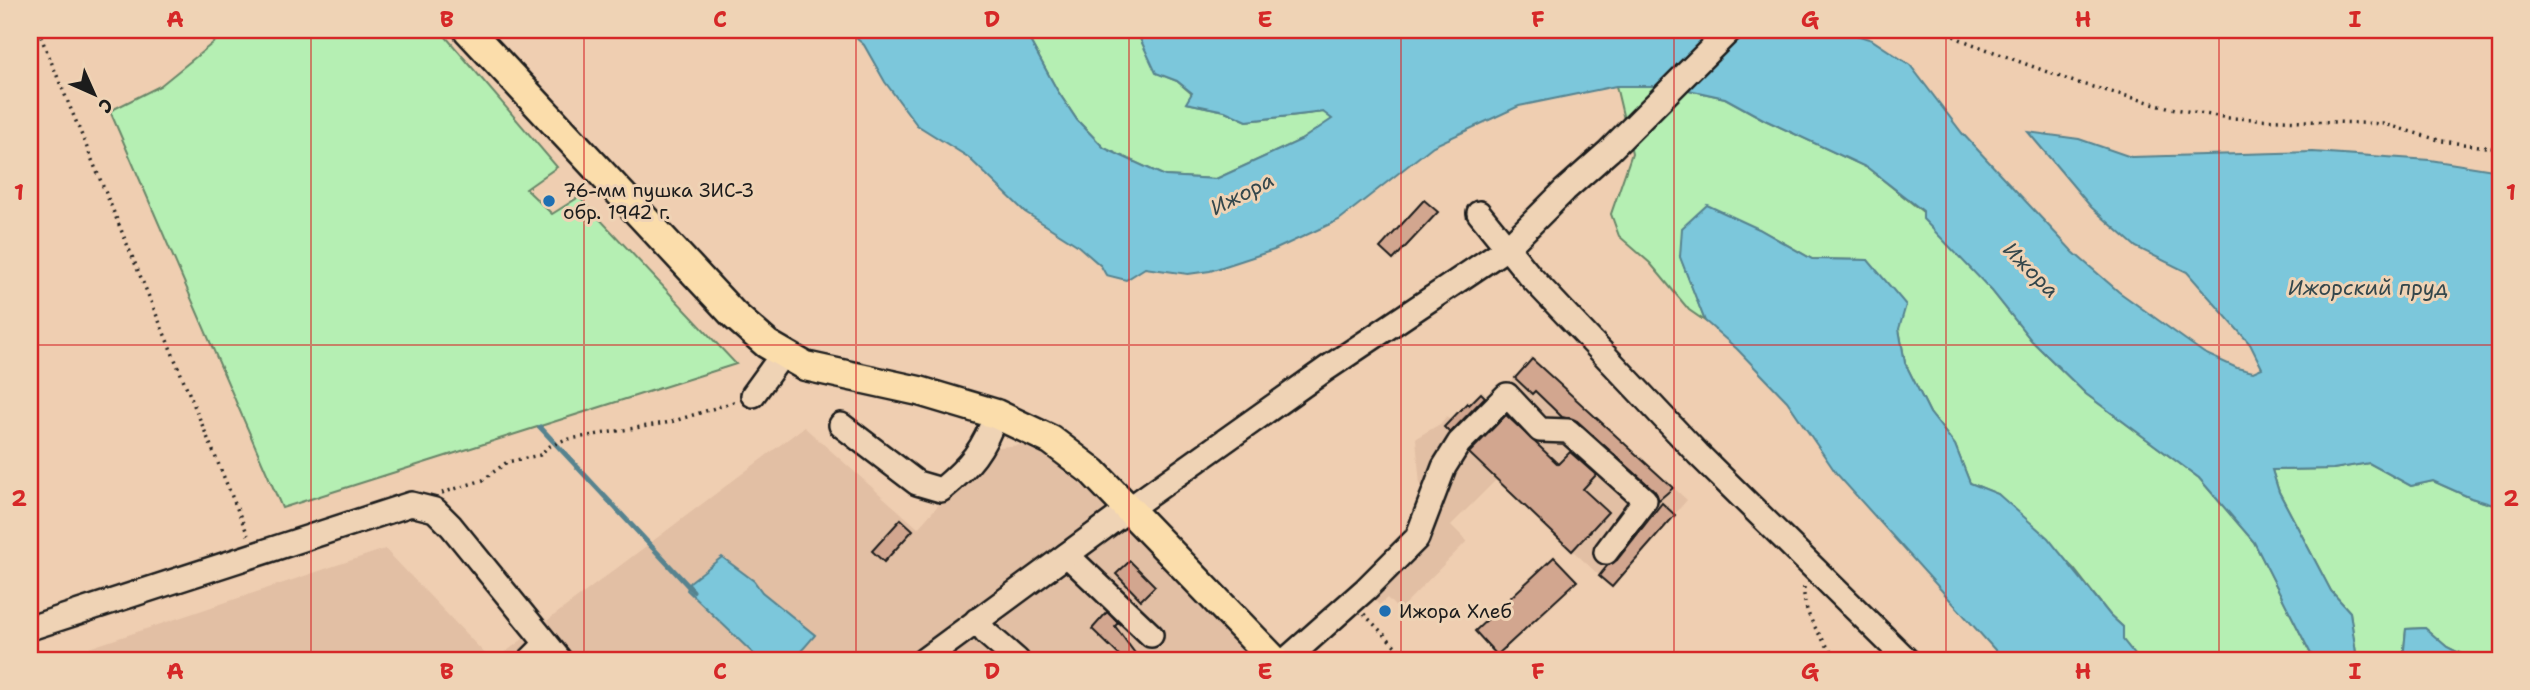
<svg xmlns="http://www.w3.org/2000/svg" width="2530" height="690" font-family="'Shantell Sans',sans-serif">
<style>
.built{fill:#e2bfa4}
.green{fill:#b5efb3;stroke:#688668;stroke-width:2}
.water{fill:#7cc7db;stroke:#56838f;stroke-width:2}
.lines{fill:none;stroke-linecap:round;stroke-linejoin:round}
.stream{stroke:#56838f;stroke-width:5}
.building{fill:#d2a68f;stroke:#1c1c1c;stroke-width:2}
.minor-casing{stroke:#1c1c1c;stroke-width:28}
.major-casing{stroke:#1c1c1c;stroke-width:33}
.path{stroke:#1c1c1c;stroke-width:3.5;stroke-dasharray:2 5;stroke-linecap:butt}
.minor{stroke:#efd3b5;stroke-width:23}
.major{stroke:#fbddab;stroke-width:28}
.grid{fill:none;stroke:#d62828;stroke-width:2;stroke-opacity:0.55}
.poi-dot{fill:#1f6fb2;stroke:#efd3b5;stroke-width:2.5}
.labels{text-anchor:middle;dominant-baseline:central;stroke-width:6;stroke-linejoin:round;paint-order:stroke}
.poi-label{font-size:19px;fill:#1c1c1c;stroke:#efd3b5;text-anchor:start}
.water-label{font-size:21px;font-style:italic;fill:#34474c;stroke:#efd3b5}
.neatline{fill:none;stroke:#d62828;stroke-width:2.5}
.grid-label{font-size:23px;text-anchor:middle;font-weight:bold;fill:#d62828}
</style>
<rect width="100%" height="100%" fill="#efceb1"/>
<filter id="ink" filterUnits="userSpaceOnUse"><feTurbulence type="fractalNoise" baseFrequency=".0143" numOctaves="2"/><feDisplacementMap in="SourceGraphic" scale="14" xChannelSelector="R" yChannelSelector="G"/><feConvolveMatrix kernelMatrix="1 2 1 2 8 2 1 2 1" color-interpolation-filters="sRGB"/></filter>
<g filter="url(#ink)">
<g class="built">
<polygon points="1532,359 1687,500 1612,587 1496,480 1451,525 1467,541 1399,610 1387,598 1379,605 1366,589 1403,545 1422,509 1416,438 1440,424 1447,416 1451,420 1467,403 1480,415"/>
<polygon points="804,427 918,528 989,448 1031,444 1100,500 1255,660 495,660"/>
<polygon points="385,549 491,660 53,660"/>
</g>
<g class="green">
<polygon points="229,30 440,30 557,167 526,189 552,214 579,197 736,364 282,508 110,111 160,86"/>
<polygon points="1024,30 1136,30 1157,73 1177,81 1192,94 1187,103 1225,111 1247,121 1324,112 1333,119 1301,140 1216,179 1165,176 1104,148 1077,120 1057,90"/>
<polygon points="1616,86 1671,86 1725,98 1765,120 1868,168 1923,212 1992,291 2032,341 2086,394 2199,478 2254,542 2314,660 2139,660 2123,640 2123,627 2110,615 2074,569 1998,494 1970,483 1955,445 1930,413 1905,363 1899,329 1868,260 1812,259 1759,229 1680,256 1705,321 1689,310 1650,263 1619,236 1611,214 1632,153"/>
<polygon points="2369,463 2411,486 2433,481 2471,498 2500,507 2500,660 2473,660 2447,647 2425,628 2406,629 2403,660 2357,660 2350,612 2331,591 2279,492 2272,470 2333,469"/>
</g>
<g class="water">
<polygon points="847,30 1024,30 1057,90 1077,120 1104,148 1165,176 1216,179 1301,140 1332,119 1323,112 1247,121 1225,111 1186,103 1192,93 1177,81 1156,73 1136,30 1841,30 1872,40 1910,65 1962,133 2073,252 2119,292 2204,353 2237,368 2253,372 2262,368 2250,344 2187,272 2136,247 2091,207 2028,132 2079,139 2131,157 2313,152 2430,160 2500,171 2500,507 2471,498 2433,481 2411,486 2369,463 2333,469 2272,470 2279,492 2331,591 2350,612 2357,660 2314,660 2254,542 2199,478 2086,394 2032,341 1992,291 1923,219 1923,211 1868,168 1765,120 1725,98 1671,86 1616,86 1519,106 1433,146 1339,220 1274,250 1210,271 1188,274 1145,268 1126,280 1106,275 1101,266 1077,245 1025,212 968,157 917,125 885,82 864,45"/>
<polygon points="1707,205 1759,229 1812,259 1868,260 1906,305 1899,329 1905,363 1930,413 1955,445 1970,483 1998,494 2048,538 2110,615 2123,627 2123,640 2139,660 2004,660 1836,473 1787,401 1737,349 1705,321 1680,257 1682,228"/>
<path d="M722,557L754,581L762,592L815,635C792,662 795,660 760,660L687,590L690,582Z"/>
<polygon points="2425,628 2447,647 2473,660 2403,660 2406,629"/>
</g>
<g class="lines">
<polyline class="stream" points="540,427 693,591"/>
</g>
<g class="building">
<polygon points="1424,200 1438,212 1393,260 1380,248"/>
<polygon points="1532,359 1673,488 1659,500 1654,490 1577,421 1562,417 1535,391 1532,394 1515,378"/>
<polygon points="1481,393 1485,397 1450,433 1444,427 1467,403 1469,405"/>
<polygon points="1506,415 1558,464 1570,452 1596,475 1583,489 1608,512 1572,551 1469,453"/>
<polygon points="1662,503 1675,515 1612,587 1599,576 1607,566 1617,560"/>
<polygon points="901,519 913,530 884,562 872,551"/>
<polygon points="1554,557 1577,581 1497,655 1475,631"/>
<polygon points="1130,561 1155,586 1141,600 1116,574"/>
<polygon points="1107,612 1118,623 1115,626 1140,660 1124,660 1092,629"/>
</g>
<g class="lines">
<g class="minor-casing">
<g id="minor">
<polyline points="1479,213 1530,276 1698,454 1907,660"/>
<polyline points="753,395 782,355"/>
<path d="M841,425L917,483L941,490C970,466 984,449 996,414"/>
<polyline points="1067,555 1151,635"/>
<polyline points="977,620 986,633 1017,660"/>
<polyline points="30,628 411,504 435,510 451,526 560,660"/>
<polyline points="530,660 546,644"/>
<polyline points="924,660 1129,509 1326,369 1508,247 1565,190 1609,151 1730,30"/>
<polyline points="1286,660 1366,589 1417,538 1444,467 1459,443 1507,395 1540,430 1568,431 1645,500 1606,552"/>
</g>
</g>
<g class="major-casing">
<polyline id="major" points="468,30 734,315 767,344 805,366 919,391 996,414 1051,440 1093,472 1274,660"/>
</g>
<g class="path">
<polyline points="38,30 248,535"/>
<polyline points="1941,30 1962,40 2074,82 2175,109 2229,118 2385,124 2442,141 2500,149"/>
<polyline points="442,493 483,480 507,462 540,455 548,447 564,440 671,422 734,402"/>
<path d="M1804,587C1802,615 1822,638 1837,660"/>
<polyline points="1364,614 1409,660"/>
</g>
<use href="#minor" class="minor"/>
<use href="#major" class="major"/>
</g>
</g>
<path class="grid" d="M311,30V660M584,30V660M856,30V660M1129,30V660M1401,30V660M1674,30V660M1946,30V660M2219,30V660M30,345H2500"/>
<g class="poi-dot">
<circle cx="549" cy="201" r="7"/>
<circle cx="1385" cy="611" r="7"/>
</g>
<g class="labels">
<g class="poi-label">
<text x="563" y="190">76-мм пушка ЗИС-3<tspan x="563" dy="22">обр. 1942 г.</tspan></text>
<text x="1399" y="611">Ижора Хлеб</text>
</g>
<g class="water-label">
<text transform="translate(1242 194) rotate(-27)">Ижора</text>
<text transform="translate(2031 270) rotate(45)">Ижора</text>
<text x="2368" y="288">Ижорский пруд</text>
</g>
</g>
<rect width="2530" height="690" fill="none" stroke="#efd3b5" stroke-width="77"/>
<g transform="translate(94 94) rotate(135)" stroke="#efd3b5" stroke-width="5" paint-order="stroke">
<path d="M0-5L12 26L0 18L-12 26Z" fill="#1c1c1c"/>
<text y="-10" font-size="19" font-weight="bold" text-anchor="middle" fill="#1c1c1c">С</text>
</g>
<rect x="38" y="38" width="2454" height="614" class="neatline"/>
<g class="grid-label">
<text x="175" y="27">A</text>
<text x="447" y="27">B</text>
<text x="720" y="27">C</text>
<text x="992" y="27">D</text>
<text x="1265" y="27">E</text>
<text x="1538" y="27">F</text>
<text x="1810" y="27">G</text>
<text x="2083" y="27">H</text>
<text x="2355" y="27">I</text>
<text x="19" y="200">1</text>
<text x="2511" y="200">1</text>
<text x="19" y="506">2</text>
<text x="2511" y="506">2</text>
<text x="175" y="679">A</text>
<text x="447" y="679">B</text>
<text x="720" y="679">C</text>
<text x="992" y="679">D</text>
<text x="1265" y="679">E</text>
<text x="1538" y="679">F</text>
<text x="1810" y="679">G</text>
<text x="2083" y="679">H</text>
<text x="2355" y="679">I</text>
</g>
</svg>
